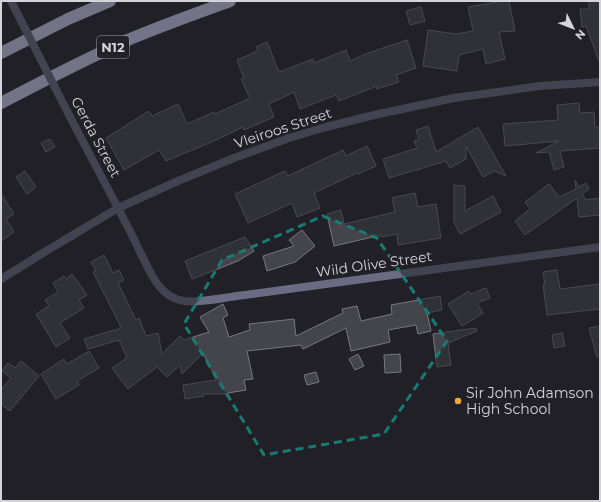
<svg xmlns="http://www.w3.org/2000/svg" width="601" height="502" font-family="Montserrat,sans-serif">
<style>
.building{fill:#44454b;stroke:#78787f}
.lines{fill:none;stroke-linecap:round;stroke-linejoin:round}
.minor{stroke:#6b6c84;stroke-width:8}
.tertiary{stroke:#6b6c84;stroke-width:8}
.motorway{stroke:#d6d7fc;stroke-width:12}
.tertiary-bridge{stroke:#6b6c84;stroke-width:8}
.marked{fill:none;stroke:#197b73;stroke-width:3;stroke-dasharray:8 5;stroke-linejoin:round}
.poi-dot{fill:#eea73d;stroke:#212127;stroke-width:1.5}
.labels{text-anchor:middle;dominant-baseline:central;stroke-width:3.5;stroke-linejoin:round;paint-order:stroke}
.shield{fill:#212127;stroke:#9e9ea3;stroke-width:1}
.shield-label{font-size:13px;font-weight:bold;fill:#d4d4d8}
.street-label{font-size:14px;fill:#d4d4d8;stroke:#212127}
.poi-label{font-size:14px;fill:#d4d4d8;stroke:#212127;text-anchor:start}
</style>
<rect width="100%" height="100%" fill="#212127"/>
<g class="building">
<polygon points="498,1 509,1 515,31 499,32 505,59 486,64 483,49 459,55 457,71 423,66 428,30 456,34 473,31 468,7 498,2"/>
<polygon points="589,1 600,1 600,61 599,61 586,26 582,27 580,9 589,9"/>
<polygon points="421,7 425,21 410,25 406,11"/>
<polygon points="407,40 416,68 396,75 399,82 377,89 377,86 339,101 336,95 300,109 294,92 269,104 274,117 244,130 243,127 214,141 166,161 159,150 124,170 106,138 149,111 152,116 178,104 187,124 214,112 215,114 250,98 241,79 244,78 237,60 258,51 256,47 267,42 279,72 313,59 314,63 346,50 350,61 368,53"/>
<polygon points="579,103 580,113 594,112 595,127 600,127 600,148 560,151 564,167 554,170 549,152 536,153 559,141 505,146 503,124 558,120 557,105"/>
<polygon points="428,126 436,152 478,127 506,176 494,171 483,177 466,146 466,159 450,168 446,161 389,178 383,159 417,148 414,141 419,140 416,130"/>
<polygon points="50,139 55,147 46,152 41,143"/>
<polygon points="367,146 376,166 358,174 357,173 314,193 320,208 297,217 292,203 248,223 235,194 285,171 288,176 343,150 346,156"/>
<polygon points="25,171 36,187 27,194 16,177"/>
<polygon points="575,180 579,187 586,183 589,189 582,194 586,200 600,198 600,215 579,217 577,198 525,235 515,221 530,209 525,202 549,184 559,197 576,189"/>
<polygon points="454,185 465,186 465,211 493,196 501,212 460,234 454,222"/>
<polygon points="415,193 418,207 436,204 441,238 398,245 397,234 381,237 381,235 334,246 327,214 341,210 344,224 395,212 392,198"/>
<polygon points="1,194 14,214 6,219 14,232 1,241"/>
<polygon points="302,230 315,246 295,262 267,271 263,256 294,246 289,240"/>
<polygon points="245,237 254,251 238,261 192,279 185,261"/>
<polygon points="104,255 113,273 119,270 124,280 118,283 136,320 139,318 146,336 158,333 162,354 180,336 184,340 209,332 200,317 223,304 228,315 223,318 229,337 250,330 249,324 294,319 296,336 343,313 342,309 357,306 361,321 392,314 391,305 440,296 442,310 427,313 431,331 418,334 416,325 388,330 390,342 351,351 346,328 303,349 301,345 247,351 253,379 244,380 246,390 228,393 228,394 203,394 204,396 185,399 183,385 216,380 203,353 182,374 180,365 167,377 157,367 128,389 112,368 127,358 119,340 88,349 84,339 114,330 115,331 121,327 93,272 96,271 91,262"/>
<polygon points="557,270 560,289 600,284 600,309 547,315 543,284 545,284 543,272"/>
<polygon points="72,274 87,295 79,300 84,308 60,323 70,338 56,347 36,314 49,306 45,300 58,292 53,283 64,276 66,279"/>
<polygon points="486,288 490,298 477,303 483,313 462,326 448,304 469,291 471,294"/>
<polygon points="600,326 600,357 597,357 589,328"/>
<polygon points="476,328 477,331 448,343 451,365 437,367 433,334"/>
<polygon points="562,333 565,346 554,348 552,335"/>
<polygon points="89,351 99,368 77,381 79,385 56,399 41,374 64,359 67,364"/>
<polygon points="358,354 364,366 355,370 349,359"/>
<polygon points="400,354 401,372 385,373 384,355"/>
<polygon points="21,361 39,376 10,411 1,404 1,390 11,378 2,371 8,363 15,368"/>
<polygon points="316,372 319,382 307,385 304,375"/>
</g>
<g class="lines">
<path class="minor" d="M118,208C125,222 133,236 139,250C146,263 153,282 165,292C170,297 178,300 184,301C198,303 222,298 237,296L600,247"/>
<g class="tertiary">
<polyline points="69,115 118,208"/>
<polyline points="1,279 38,256 118,208 178,181 234,158 289,138 326,127 374,115 454,98 540,86 600,82"/>
</g>
<g class="motorway">
<polyline points="1,53 68,19 110,1"/>
<path d="M1,103C43,81 86,59 130,39C163,25 197,13 230,1"/>
</g>
<polyline class="tertiary-bridge" points="11,1 69,115"/>
</g>
<path d="M0 0H601V502H0ZM323,216L377,238L447,341L384,434L264,455L184,324L222,260Z" fill="#212127" fill-opacity=".55" fill-rule="evenodd"/>
<path class="marked" d="M323,216L377,238L447,341L384,434L264,455L184,324L222,260Z"/>
<circle class="poi-dot" cx="458" cy="401" r="4"/>
<g class="labels">
<rect class="shield" x="97" y="36" width="32" height="22" rx="3"/>
<g class="shield-label">
<text x="113" y="47">N12</text>
</g>
<g class="street-label">
<text transform="translate(283 128) rotate(-18)">Vleiroos Street</text>
<text transform="translate(96 137) rotate(62)">Gerda Street</text>
<text transform="translate(374 264) rotate(-8)">Wild Olive Street</text>
</g>
<g class="poi-label">
<text x="466" y="393">Sir John Adamson<tspan x="466" dy="16">High School</tspan></text>
</g>
</g>
<rect width="601" height="502" fill="none" stroke="#d4d4d8" stroke-width="4"/>
<g transform="translate(573 28) rotate(133)" stroke="#212127" stroke-width="3" paint-order="stroke">
<path d="M0-3L7 15L0 10L-7 15Z" fill="#d4d4d8"/>
<text y="-6" font-size="11" font-weight="bold" text-anchor="middle" fill="#d4d4d8">N</text>
</g>
</svg>
